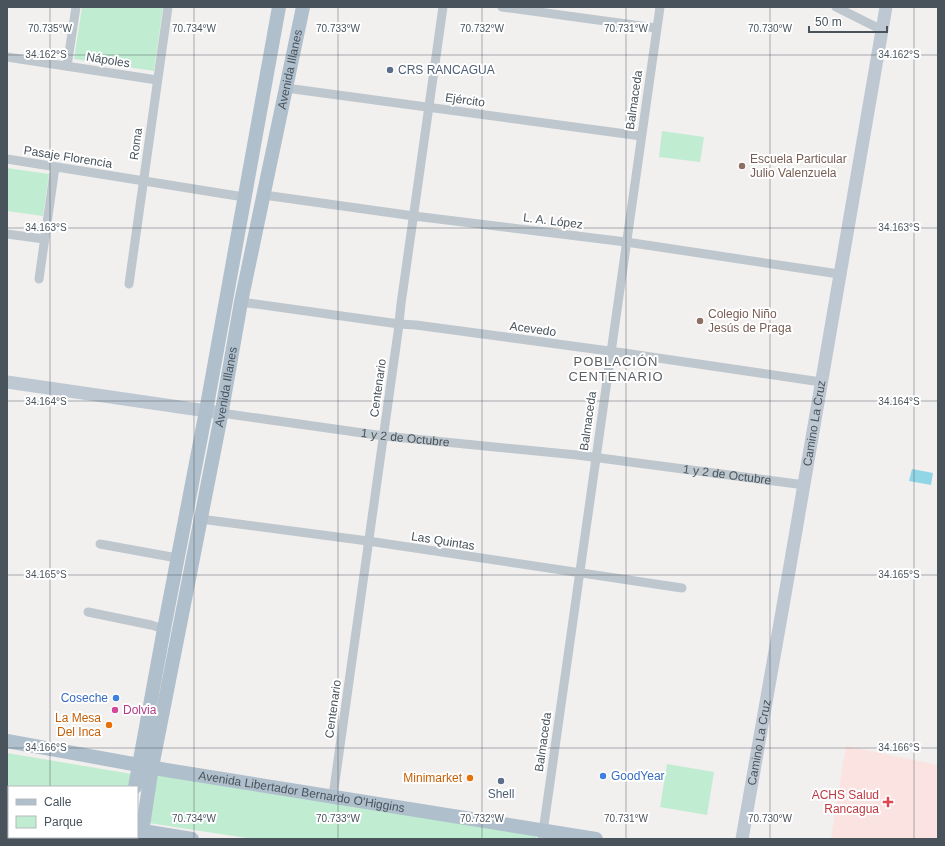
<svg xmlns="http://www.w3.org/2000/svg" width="945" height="846" font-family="Helvetica,sans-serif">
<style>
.medical{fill:#fae3e1}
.green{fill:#c0edd1}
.water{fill:#90d6e7}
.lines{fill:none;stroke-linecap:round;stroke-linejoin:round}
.street{stroke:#bec7cd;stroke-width:9}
.secondary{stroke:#bec8d2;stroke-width:13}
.primary{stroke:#b0bfcc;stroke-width:14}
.ticks{fill:none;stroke:#48535c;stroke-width:1;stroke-opacity:0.45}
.service-dot{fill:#5c6f8a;stroke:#fff;stroke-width:1.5}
.education-dot{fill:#8d6e63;stroke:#fff;stroke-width:1.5}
.shop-dot{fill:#3f7fe0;stroke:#fff;stroke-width:1.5}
.hotel-dot{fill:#d1479c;stroke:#fff;stroke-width:1.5}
.food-dot{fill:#e8710a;stroke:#fff;stroke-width:1.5}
.health-dot{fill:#e0444e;stroke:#fff;stroke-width:1.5}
.labels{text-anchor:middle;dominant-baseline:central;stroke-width:4;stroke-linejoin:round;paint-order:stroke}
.street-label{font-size:12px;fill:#48535c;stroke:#fff}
.service-label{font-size:12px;fill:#4e5e75;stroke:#fff;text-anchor:start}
.education-label{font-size:12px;fill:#785e54;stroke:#fff;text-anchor:start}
.shop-label{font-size:12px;fill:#366cbe;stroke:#fff;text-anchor:end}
.hotel-label{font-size:12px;fill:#b23c85;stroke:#fff;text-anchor:start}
.food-label{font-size:12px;fill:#c56008;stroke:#fff;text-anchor:end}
.health-label{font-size:12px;fill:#be3a42;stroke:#fff;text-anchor:end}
.neighbourhood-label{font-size:13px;letter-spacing:1px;fill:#5c6064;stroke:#fff}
.ticks-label{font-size:10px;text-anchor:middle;fill:#48535c;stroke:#fff;stroke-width:4;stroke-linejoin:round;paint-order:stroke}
</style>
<rect width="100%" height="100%" fill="#f2efef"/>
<polygon class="medical" points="846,746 938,765 938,839 831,839"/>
<g class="green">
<polygon points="82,7 163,7 154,71 74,59"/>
<polygon points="662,131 704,137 700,162 659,157"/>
<polygon points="7,168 49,174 43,216 7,211"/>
<polygon points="7,753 132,774 130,787 9,787 9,804 7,803"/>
<polygon points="667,764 714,772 707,815 660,807"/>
<polygon points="157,771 537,834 536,839 253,839 149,823"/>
</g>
<polygon class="water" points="912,469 933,473 931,485 909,481"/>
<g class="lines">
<g class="street">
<polyline points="502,7 656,28"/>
<polyline points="836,7 882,30"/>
<polyline points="7,57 157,80"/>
<polyline points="67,66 76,7"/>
<polyline points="286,88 641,136"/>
<polyline points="7,159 244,197"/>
<polyline points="264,195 414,216 626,242 839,274"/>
<polyline points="7,234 44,239"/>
<polyline points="39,279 55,167"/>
<polyline points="129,284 168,7"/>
<polyline points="241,302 399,324 416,325 624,353 821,382"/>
<path id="s1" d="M221,413L384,436L577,455L805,485"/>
<polyline points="200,519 368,541 682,588"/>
<polyline points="100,544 177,558"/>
<polyline points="88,612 151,625 164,629"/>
<polyline points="333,796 398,332 401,304 443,7"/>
<polyline points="542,839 660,7"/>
</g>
<g class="secondary">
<polyline points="7,382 221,413"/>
<path id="s2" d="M742,839C792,562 837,284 886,7"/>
</g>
<g class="primary">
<path id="s3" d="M7,741L166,770L596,839"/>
<polyline points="135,787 164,629 206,411 279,7"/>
<polyline points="7,808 9,809"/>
<polyline points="137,830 192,839"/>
<polyline points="128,839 128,837"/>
<path id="s4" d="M141,839L152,767L221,416L241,302L303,7"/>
</g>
</g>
<path class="ticks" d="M50,7V787M194,7V839M338,7V839M482,7V839M626,7V839M770,7V839M914,7V839M7,55H938M7,228H938M7,401H938M7,575H938M7,748H938M50,837V839"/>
<g class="service-dot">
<circle cx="390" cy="70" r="4"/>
<circle cx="501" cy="781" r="4"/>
</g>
<g class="education-dot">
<circle cx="742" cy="166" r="4"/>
<circle cx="700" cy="321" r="4"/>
</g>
<g class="shop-dot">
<circle cx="116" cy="698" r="4"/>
<circle cx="603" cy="776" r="4"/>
</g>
<circle class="hotel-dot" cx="115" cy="710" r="4"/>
<g class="food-dot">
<circle cx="109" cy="725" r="4"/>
<circle cx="470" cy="778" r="4"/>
</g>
<path class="health-dot" d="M886 796h4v4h4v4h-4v4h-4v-4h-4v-4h4z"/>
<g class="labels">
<g class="street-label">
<text transform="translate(108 60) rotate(9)">Nápoles</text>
<text stroke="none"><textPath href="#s4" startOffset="784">Avenida Illanes</textPath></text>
<text transform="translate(465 100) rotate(8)">Ejército</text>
<text transform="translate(634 100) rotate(-82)">Balmaceda</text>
<text transform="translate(136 144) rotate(-82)">Roma</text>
<text transform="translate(68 157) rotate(9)">Pasaje Florencia</text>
<text transform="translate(553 221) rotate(7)">L. A. López</text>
<text transform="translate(533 329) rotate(8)">Acevedo</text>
<text stroke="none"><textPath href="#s4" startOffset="460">Avenida Illanes</textPath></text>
<text transform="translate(378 388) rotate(-82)">Centenario</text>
<text transform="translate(588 421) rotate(-82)">Balmaceda</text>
<text stroke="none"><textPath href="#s2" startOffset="422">Camino La Cruz</textPath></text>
<text stroke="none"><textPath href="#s1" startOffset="186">1 y 2 de Octubre</textPath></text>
<text stroke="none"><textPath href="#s1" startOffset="510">1 y 2 de Octubre</textPath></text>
<text transform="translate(443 541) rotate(9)">Las Quintas</text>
<text transform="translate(333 709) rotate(-82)">Centenario</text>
<text transform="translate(543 742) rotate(-82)">Balmaceda</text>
<text stroke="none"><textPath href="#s2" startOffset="98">Camino La Cruz</textPath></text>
<text stroke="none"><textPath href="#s3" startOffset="299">Avenida Libertador Bernardo O'Higgins</textPath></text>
</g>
<g class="service-label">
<text x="398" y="70">CRS RANCAGUA</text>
<text x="501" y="794" text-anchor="middle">Shell</text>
</g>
<g class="education-label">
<text x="750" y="159">Escuela Particular<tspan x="750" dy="14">Julio Valenzuela</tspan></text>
<text x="708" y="314">Colegio Niño<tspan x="708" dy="14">Jesús de Praga</tspan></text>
</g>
<g class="shop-label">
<text x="108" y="698">Coseche</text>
<text x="611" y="776" text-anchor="start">GoodYear</text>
</g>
<g class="hotel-label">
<text x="123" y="710">Dolvia</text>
</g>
<g class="food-label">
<text x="101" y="718">La Mesa<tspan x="101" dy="14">Del Inca</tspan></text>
<text x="462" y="778">Minimarket</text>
</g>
<g class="health-label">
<text x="879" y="795">ACHS Salud<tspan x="879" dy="14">Rancagua</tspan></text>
</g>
<g class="neighbourhood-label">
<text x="616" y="361">POBLACIÓN<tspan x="616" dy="15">CENTENARIO</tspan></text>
</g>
</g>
<g class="ticks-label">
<text x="50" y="32">70.735°W</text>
<text x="194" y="32">70.734°W</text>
<text x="338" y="32">70.733°W</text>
<text x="482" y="32">70.732°W</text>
<text x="626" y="32">70.731°W</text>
<text x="770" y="32">70.730°W</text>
<text x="46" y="58">34.162°S</text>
<text x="899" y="58">34.162°S</text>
<text x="46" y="231">34.163°S</text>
<text x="899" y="231">34.163°S</text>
<text x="46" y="405">34.164°S</text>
<text x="899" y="405">34.164°S</text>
<text x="46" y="578">34.165°S</text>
<text x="899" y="578">34.165°S</text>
<text x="46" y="751">34.166°S</text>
<text x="899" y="751">34.166°S</text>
<text x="194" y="822">70.734°W</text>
<text x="338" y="822">70.733°W</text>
<text x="482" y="822">70.732°W</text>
<text x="626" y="822">70.731°W</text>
<text x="770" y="822">70.730°W</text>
</g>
<rect width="945" height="846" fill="none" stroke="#48535c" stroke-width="16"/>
<rect x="8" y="786" width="130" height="52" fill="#ffffff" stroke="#b6babe"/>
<rect x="16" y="799" width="20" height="6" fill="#b0bfcc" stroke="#b6babe"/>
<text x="44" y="806" font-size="12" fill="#48535c">Calle</text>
<rect x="16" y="816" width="20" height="12" fill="#c0edd1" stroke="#b6babe"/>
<text x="44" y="826" font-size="12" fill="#48535c">Parque</text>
<path d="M809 26v6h78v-6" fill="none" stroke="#48535c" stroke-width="2"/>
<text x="815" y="26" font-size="12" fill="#48535c" stroke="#ffffff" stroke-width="3" paint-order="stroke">50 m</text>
</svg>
